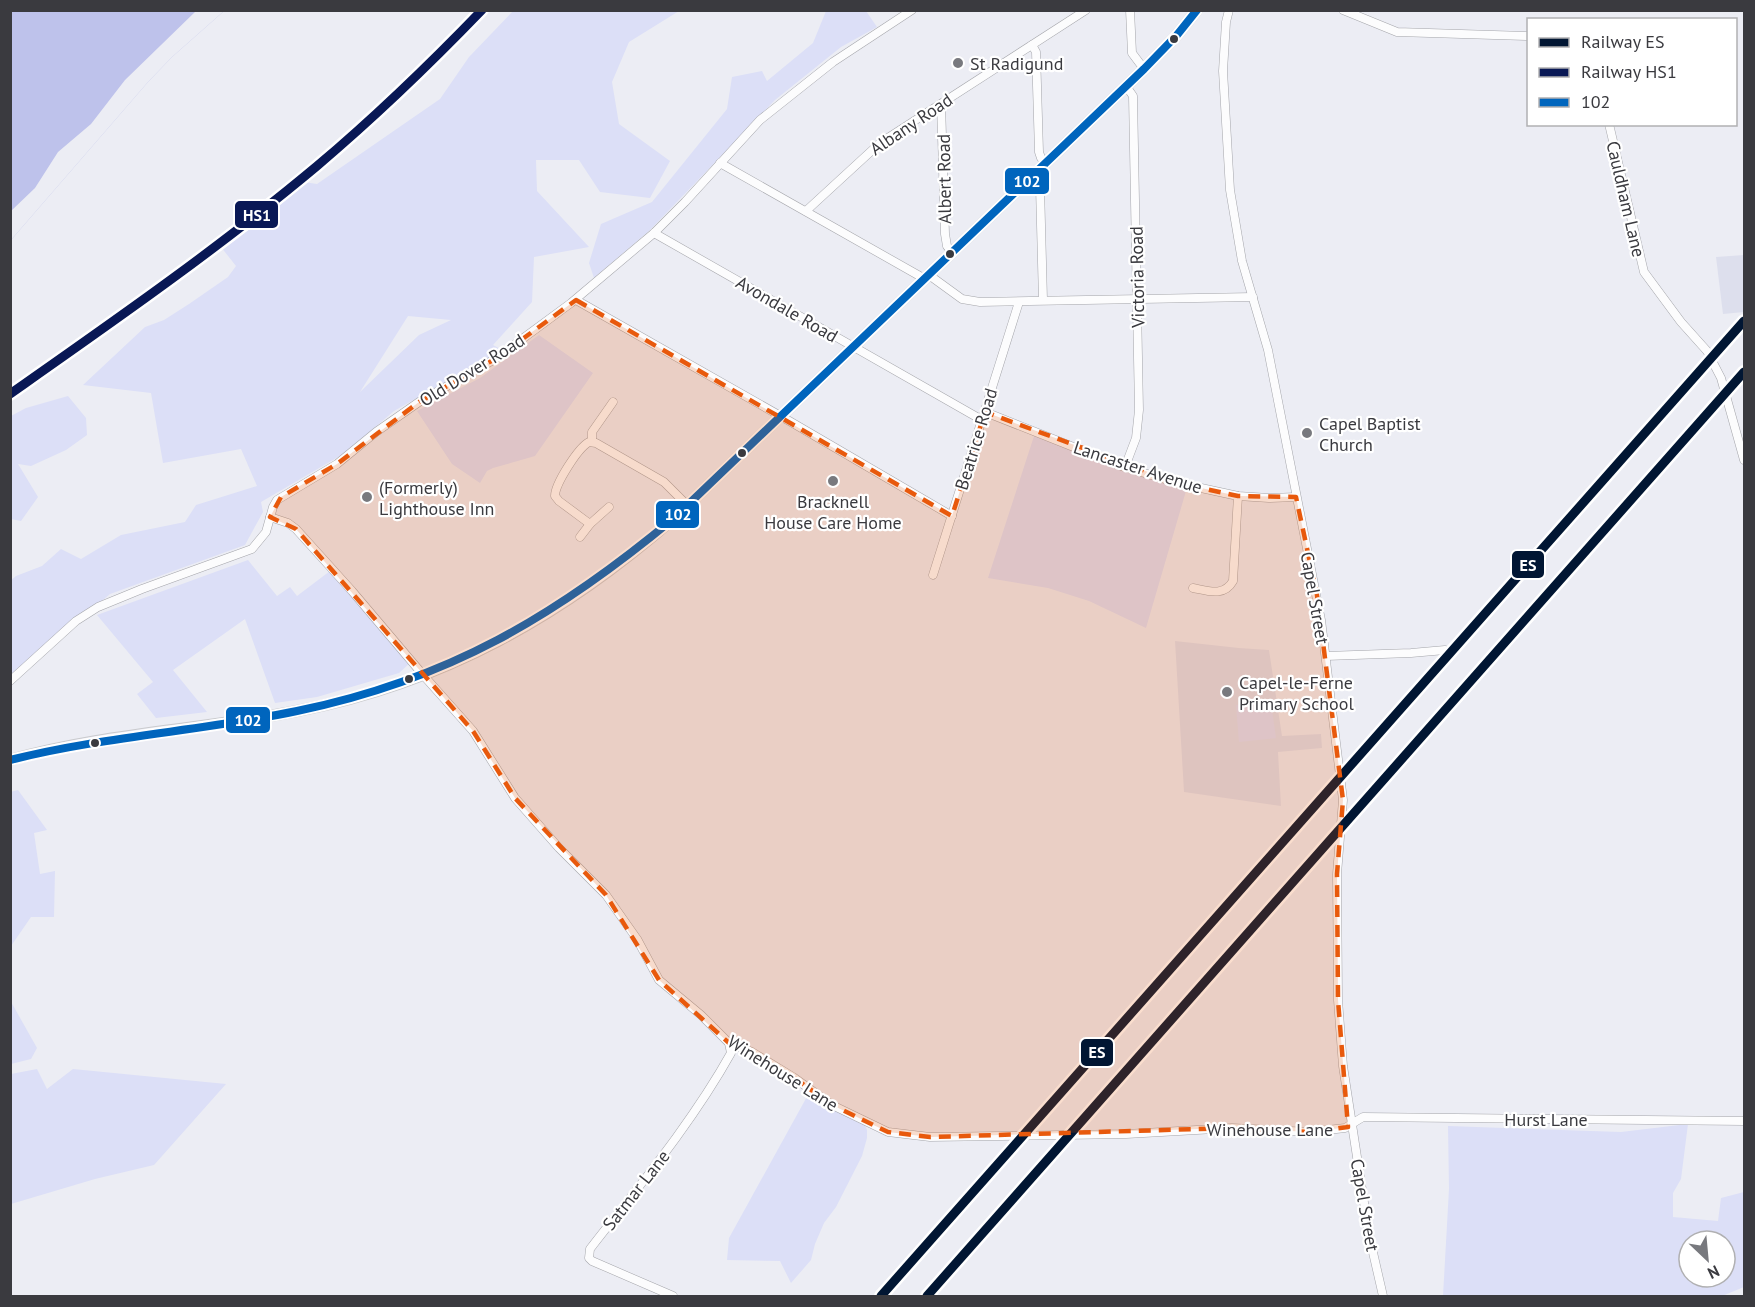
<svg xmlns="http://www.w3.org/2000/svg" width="1755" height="1307" font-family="'PT Sans',sans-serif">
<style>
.built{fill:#dddfed}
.green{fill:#dcdff7;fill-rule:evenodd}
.water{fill:#bec2eb}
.pier{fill:#ecedf4}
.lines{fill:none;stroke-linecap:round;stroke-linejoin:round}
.minor-casing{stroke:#a4a5aa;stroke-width:9}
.major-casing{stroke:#c9cacd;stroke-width:12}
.minor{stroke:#fcfcfd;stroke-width:8}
.major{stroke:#eeeef7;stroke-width:10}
.bus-1-casing{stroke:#fff;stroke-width:12}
.bus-1{stroke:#0065bd;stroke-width:8}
.rail-1-casing{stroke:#fff;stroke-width:14}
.rail-2-casing{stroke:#fff;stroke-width:14}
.rail-1{stroke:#011633;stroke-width:9}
.rail-2{stroke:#091855;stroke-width:9}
.marked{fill:#e8590c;fill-opacity:0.2;stroke:#e8590c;stroke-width:4.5;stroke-dasharray:12 8;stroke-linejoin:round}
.bus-dot{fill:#3a3a3f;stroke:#fff;stroke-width:2}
.poi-dot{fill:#78797e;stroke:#fff;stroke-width:2}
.labels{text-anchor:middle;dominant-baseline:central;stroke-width:4.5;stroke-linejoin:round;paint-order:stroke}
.poi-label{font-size:18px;fill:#3a3a3f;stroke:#fff;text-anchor:start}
.street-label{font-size:18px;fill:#3a3a3f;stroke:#fff}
.line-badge{stroke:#fff;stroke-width:2}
.badge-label{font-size:16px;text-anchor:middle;font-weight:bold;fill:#fff}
</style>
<rect width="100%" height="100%" fill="#ecedf4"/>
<g class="built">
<polygon points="1744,255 1744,312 1723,314 1716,257"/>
<polygon points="1175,641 1239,648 1269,650 1282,736 1321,734 1322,748 1278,752 1281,806 1184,792"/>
</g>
<g class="green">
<path d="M513,11H679L629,42L612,82L619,124L670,161L650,198L600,192L579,160H536L537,191L589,247L534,257L532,302L493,345L502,350L394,411L345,453L261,502L263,512L245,545L110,594L11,678L10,581L16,576L42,566L61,549L81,559L121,535L185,522L196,505L257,486L241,449L163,463L151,393L83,385L145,327L164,320L189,304L228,277L236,266L221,247L304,182L317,184L440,99L469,57ZM408,316L451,320L419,335L360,392Z"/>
<polygon points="826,11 866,11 877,27 841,47 775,100 650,230 594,278 589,263 601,224 652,202 727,109 732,77 762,71 767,81 813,43"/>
<polygon points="539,335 593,373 535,456 493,468 487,471 480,483 452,464 417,411 480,378"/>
<polygon points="68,396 86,418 87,435 66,450 31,466 18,464 38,497 21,521 11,519 11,416 26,408"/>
<polygon points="1035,433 1186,491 1146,628 1089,601 1048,588 988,578"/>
<polygon points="248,560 277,596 290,587 297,596 330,571 410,663 399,673 317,697 275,703 245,619 173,670 207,712 156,718 137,694 153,682 97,615"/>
<polygon points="1271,703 1276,738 1239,742 1236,705"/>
<polygon points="18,790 47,830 34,833 40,874 55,871 54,917 31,917 11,946 10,792"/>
<polygon points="10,1000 37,1048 31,1059 11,1064"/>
<polygon points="37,1069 63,1121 47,1089 73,1069 226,1084 154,1165 95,1179 11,1204 11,1074"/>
<polygon points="809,1093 822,1105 864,1123 867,1130 867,1138 862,1156 836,1207 824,1223 815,1244 811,1260 791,1283 780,1261 727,1260 729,1238"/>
<path d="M1688,1124L1681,1179L1673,1193V1217L1718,1221L1721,1198L1744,1192V1287L1722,1296H1443L1449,1189L1448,1126L1621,1132ZM1689,1241H1725V1277H1689Z"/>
</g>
<polygon class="water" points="11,11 224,11 172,57 148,82 11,240"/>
<polygon class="pier" points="196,11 224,11 172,57 148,82 11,240 11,211 35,188 58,152 91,124 125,80"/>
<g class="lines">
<g class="minor-casing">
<g id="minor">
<polyline points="1130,10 1132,53 1144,69"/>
<polyline points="1229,10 1226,22 1223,71 1230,190 1242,261 1268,350 1321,620 1343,800 1337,874 1338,1000 1343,1066 1369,1235 1383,1296"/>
<polyline points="1343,10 1397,32 1528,36"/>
<polyline points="1032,45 1036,52 1039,152 1041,158 1047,162"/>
<polyline points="941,104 945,234 947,246 952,252"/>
<polyline points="1609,124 1644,272 1681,322 1707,351 1721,378 1744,460"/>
<polyline points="720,163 925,279"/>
<polyline points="1033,175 1037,179 1040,187 1043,300"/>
<polyline points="806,211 880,143 1086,10"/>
<polyline points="654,233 982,420"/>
<polyline points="929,275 962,299 980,302 1253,297"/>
<polyline points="576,300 791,422 952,516"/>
<polyline points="985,412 1124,467 1178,483 1238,496 1269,498 1296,497"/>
<polyline points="592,442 592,432 613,402"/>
<polyline points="1125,467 1136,438 1139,410 1133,96 1126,86"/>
<path d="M609,507L590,524L559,501L555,496C555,484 578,448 589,442L596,443L664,482L688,506"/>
<polyline points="270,517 288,523 296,529 352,591 424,676 473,731 515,798 559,848 606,895 637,939 659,980 701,1015 729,1043 752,1052 793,1077 832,1105 888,1132 930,1137 1126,1134 1232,1128 1310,1132 1345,1128 1363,1117 1744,1121"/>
<polyline points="580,537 590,524"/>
<polyline points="933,575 1019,302"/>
<path d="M1193,588C1208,591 1224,597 1233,581L1238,496"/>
<polyline points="1326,656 1411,653 1445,650"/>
<polyline points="10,681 76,621 98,607 142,589 252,549 266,532 273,507 277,500 337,464 376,432 419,402 495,359 571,303 654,233 685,202 760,120 833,62 912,10"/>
<path d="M673,1296L592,1261L589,1258L590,1249C639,1186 692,1123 731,1053L729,1043"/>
</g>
</g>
<g class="major-casing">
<path id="major" d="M10,760C104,733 202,730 297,711C443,683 562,616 673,519L1144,69L1177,35L1197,10"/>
</g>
<use href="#minor" class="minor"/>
<use href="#major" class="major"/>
<g class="bus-1-casing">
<path id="bus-1" d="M10,760C105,736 202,731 297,711C448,680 556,616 673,519L1144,69L1177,35L1197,10"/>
</g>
<use href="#bus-1" class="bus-1"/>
<g class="rail-1-casing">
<g id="rail-1">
<polyline points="881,1296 1744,321"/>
<polyline points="927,1296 1744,372"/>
</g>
</g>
<g class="rail-2-casing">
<path id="rail-2" d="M10,394C114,321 219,248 317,166C375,117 429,65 482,10"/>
</g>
<use href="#rail-1" class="rail-1"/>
<use href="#rail-2" class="rail-2"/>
</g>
<path class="marked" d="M576,300L952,516L985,412L1178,483L1238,496L1296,497L1317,595L1343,800L1337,874L1338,1000L1348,1127L1310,1132L1232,1128L930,1137L888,1132L832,1105L793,1077L729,1043L659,980L606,895L515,798L473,731L296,529L270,517L281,497L337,464L419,402L495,359Z"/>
<g class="bus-dot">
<circle cx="1174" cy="39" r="5"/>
<circle cx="950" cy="254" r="5"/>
<circle cx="742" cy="453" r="5"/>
<circle cx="409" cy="679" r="5"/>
<circle cx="95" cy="743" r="5"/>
</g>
<g class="poi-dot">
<circle cx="958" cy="63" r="6"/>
<circle cx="1307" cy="433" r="6"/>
<circle cx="833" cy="481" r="6"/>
<circle cx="367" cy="497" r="6"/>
<circle cx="1227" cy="692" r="6"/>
</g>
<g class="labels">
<g class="poi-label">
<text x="970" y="63">St Radigund</text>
<text x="1319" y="423">Capel Baptist<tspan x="1319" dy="21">Church</tspan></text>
<text x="379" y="487">(Formerly)<tspan x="379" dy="21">Lighthouse Inn</tspan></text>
<text x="833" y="501" text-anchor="middle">Bracknell<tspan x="833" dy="21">House Care Home</tspan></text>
<text x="1239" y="682">Capel-le-Ferne<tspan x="1239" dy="21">Primary School</tspan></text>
</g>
<g class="street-label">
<text transform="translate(911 124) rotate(-34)">Albany Road</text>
<text transform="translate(944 179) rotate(-91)">Albert Road</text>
<text transform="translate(1626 199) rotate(77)">Cauldham Lane</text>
<text transform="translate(1137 277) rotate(-91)">Victoria Road</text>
<text transform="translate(787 309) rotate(30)">Avondale Road</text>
<text transform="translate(472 370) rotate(-32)">Old Dover Road</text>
<text transform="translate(976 439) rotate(-73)">Beatrice Road</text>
<text transform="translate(1138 467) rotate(18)">Lancaster Avenue</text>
<text transform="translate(1315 598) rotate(80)">Capel Street</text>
<text transform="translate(783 1073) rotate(32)">Winehouse Lane</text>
<text x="1546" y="1119">Hurst Lane</text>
<text x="1270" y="1129">Winehouse Lane</text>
<text transform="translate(636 1190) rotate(-52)">Satmar Lane</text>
<text transform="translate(1365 1205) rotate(80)">Capel Street</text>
</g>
</g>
<g class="line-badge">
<rect x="1004" y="167" width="46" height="28" rx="6" fill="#0065bd"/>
<rect x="234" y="200" width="45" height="29" rx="6" fill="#091855"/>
<rect x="655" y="500" width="45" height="29" rx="6" fill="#0065bd"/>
<rect x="1511" y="550" width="34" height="29" rx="6" fill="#011633"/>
<rect x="225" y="706" width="46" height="28" rx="6" fill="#0065bd"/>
<rect x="1080" y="1038" width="34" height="29" rx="6" fill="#011633"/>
</g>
<g class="badge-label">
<text x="1027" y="187">102</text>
<text x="257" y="221">HS1</text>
<text x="678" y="520">102</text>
<text x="1528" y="571">ES</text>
<text x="248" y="726">102</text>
<text x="1097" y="1058">ES</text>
</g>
<rect width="1755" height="1307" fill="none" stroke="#3a3a3f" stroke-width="24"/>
<rect x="1527" y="18" width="210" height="108" fill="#ffffff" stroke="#b0b0b2" stroke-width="1.5"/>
<rect x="1539" y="38" width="30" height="9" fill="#011633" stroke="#b0b0b2" stroke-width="1.5"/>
<text x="1581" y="48" font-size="18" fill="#3a3a3f">Railway ES</text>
<rect x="1539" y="68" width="30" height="9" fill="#091855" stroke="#b0b0b2" stroke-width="1.5"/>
<text x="1581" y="78" font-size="18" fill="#3a3a3f">Railway HS1</text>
<rect x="1539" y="98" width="30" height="9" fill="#0065bd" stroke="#b0b0b2" stroke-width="1.5"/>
<text x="1581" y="108" font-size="18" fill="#3a3a3f">102</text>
<g transform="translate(1707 1259) rotate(154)"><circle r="28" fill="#ffffff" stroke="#b0b0b2" stroke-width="1.5"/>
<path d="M0-4.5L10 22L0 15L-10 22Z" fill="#78797e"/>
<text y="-9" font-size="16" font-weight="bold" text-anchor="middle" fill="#3a3a3f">N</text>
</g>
</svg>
